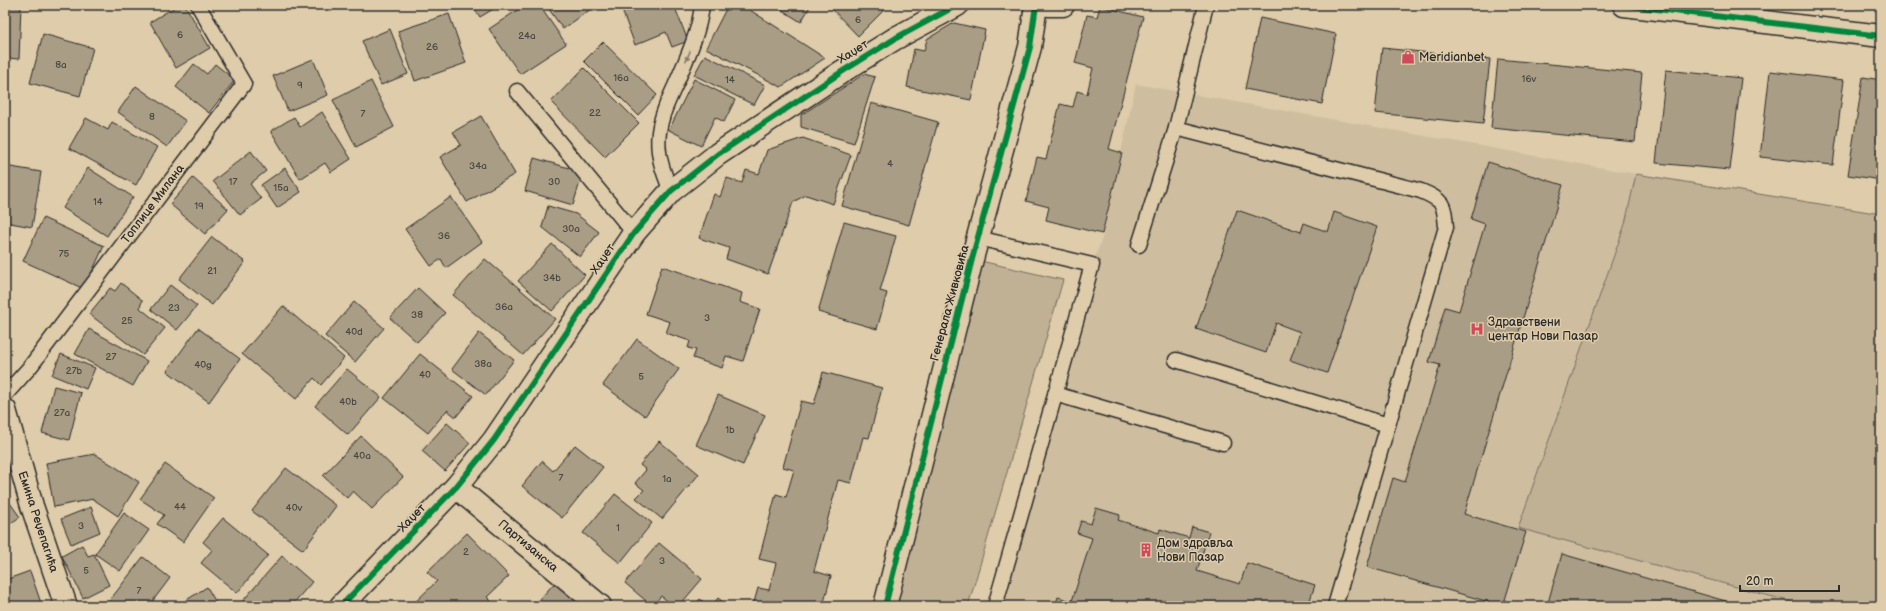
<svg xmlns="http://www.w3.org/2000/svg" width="1886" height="611" font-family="'Balsamiq Sans',sans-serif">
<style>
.built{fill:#cebe9f}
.green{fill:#c0b195;stroke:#766e60}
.building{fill:#a99d85;stroke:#2b2b2b}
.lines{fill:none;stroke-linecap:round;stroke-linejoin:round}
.service-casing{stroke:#2b2b2b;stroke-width:17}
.minor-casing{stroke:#2b2b2b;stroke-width:25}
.tertiary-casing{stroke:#2b2b2b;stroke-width:25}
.service{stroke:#deccaa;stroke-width:14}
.minor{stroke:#deccaa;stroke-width:22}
.tertiary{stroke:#deccaa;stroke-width:22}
.cycleway-casing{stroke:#deccaa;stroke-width:8}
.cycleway{stroke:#00873e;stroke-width:6}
.oneway{fill:#847c6a}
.labels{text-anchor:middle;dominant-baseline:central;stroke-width:3;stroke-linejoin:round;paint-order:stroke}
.number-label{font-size:10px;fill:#4a4842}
.street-label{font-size:12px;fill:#2b2b2b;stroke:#deccaa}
.poi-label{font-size:12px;fill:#2b2b2b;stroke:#deccaa;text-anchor:start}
</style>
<rect width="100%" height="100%" fill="#deccaa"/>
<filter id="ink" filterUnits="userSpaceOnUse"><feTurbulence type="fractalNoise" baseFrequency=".025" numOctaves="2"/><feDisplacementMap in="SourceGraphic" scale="8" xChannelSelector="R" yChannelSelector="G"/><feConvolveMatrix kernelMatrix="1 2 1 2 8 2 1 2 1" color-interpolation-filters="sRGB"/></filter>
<g filter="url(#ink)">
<polygon class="built" points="1136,84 1636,174 1881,214 1881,606 995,606 1092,265 1102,239"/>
<g class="green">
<polygon points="1636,174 1881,214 1881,606 1791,606 1792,602 1518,528 1625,224"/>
<polygon points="972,259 1063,280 968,606 885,606"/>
</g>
<g class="building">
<polygon points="5,5 21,5 19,59 5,58"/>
<polygon points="178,5 185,5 210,48 176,68 150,22"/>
<polygon points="472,5 500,5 480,17"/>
<polygon points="525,5 539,5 566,44 520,74 489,29"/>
<polygon points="546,5 588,5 591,9 563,29"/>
<polygon points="620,5 674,5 688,41 672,47 666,32 635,45"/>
<polygon points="728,5 742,5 825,58 781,87 706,48"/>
<polygon points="774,5 811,5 801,22"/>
<polygon points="828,5 889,5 858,36"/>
<polygon points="1100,6 1143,17 1109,149 1122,153 1102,234 1046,220 1049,207 1026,201 1037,157 1046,159 1060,104 1073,107 1077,91 1087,94 1093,68 1075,63 1087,15 1097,17"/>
<polygon points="449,14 466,63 415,81 398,31"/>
<polygon points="1260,18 1336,34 1322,104 1245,89"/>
<polygon points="954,23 985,30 971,100 907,87 914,49 924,51 927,39"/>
<polygon points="390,29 408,74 381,85 362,41"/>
<polygon points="43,34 93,48 80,96 30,83"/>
<polygon points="603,42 657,95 638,115 584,61"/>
<polygon points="1382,48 1490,59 1483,124 1375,113"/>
<polygon points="705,55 765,85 754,105 694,75"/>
<polygon points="313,59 328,95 288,111 273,76"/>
<polygon points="1498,59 1642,73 1635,142 1491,128"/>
<polygon points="194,64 207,74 215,64 235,80 209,113 176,87"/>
<polygon points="584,68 639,123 605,157 551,102"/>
<polygon points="1666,70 1741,78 1730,170 1656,163"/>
<polygon points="1770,71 1844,80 1833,165 1760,157"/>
<polygon points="864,74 875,77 854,143 801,127 801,115"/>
<polygon points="1863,77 1881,80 1881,180 1848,175"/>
<polygon points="694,79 735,100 724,122 715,117 701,146 669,130"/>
<polygon points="371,81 394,127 356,147 333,100"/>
<polygon points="136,86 186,121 167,147 118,112"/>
<polygon points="5,98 9,98 5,152"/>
<polygon points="871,103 938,122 909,225 842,206"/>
<polygon points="322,112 351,159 331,172 325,163 300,179 271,131 294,117 300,127"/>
<polygon points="481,116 515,174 467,202 440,157 461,145 453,132"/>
<polygon points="86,118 108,130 112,122 157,147 136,185 69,148"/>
<polygon points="803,138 851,155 833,204 806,195 793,202 768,274 726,259 729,248 699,238 714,194 720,197 727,178 742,183 746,170 759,174 767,150"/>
<polygon points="251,151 266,171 250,184 261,199 240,215 213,181"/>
<polygon points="534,158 583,172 573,205 525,191"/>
<polygon points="1488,162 1563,185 1464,514 1526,532 1503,606 1367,567 1393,478 1405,482 1440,365 1429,362 1445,307 1459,311 1485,224 1471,219"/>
<polygon points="5,166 41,172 32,227 5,222"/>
<polygon points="88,168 133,197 107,236 63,208"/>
<polygon points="285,168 301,192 277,208 261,185"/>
<polygon points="193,178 228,209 205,234 170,204"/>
<polygon points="451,197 482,242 446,268 441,259 431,266 405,229"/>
<polygon points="548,206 576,214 599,232 580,257 542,227"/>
<polygon points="1237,210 1301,232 1304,223 1328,232 1334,212 1377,227 1327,373 1290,360 1300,332 1276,323 1266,353 1196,329"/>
<polygon points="43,218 104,246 84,289 23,261"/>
<polygon points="844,222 896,236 880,291 887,293 877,329 818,312"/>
<polygon points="212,237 245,262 212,305 179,279"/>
<polygon points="552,244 585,275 552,311 518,281"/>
<polygon points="485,259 555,319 523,355 453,295"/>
<polygon points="662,266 742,293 740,302 760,309 743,361 726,356 722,368 693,358 696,350 688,348 690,341 666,333 670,322 646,314"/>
<polygon points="121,283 142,300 140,308 165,328 143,355 89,314 110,288 115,291"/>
<polygon points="170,285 197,306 177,330 151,309"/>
<polygon points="418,288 445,313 417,342 390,318"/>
<polygon points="354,302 384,328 355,362 325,336"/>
<polygon points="283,306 344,358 321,385 314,378 296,399 242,354"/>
<polygon points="198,328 240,359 209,402 167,371"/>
<polygon points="89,329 147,361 133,386 75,354"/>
<polygon points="479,333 514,360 486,395 452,369"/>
<polygon points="637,339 679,369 645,416 603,385"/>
<polygon points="61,354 95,368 86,389 52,375"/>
<polygon points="420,354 473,396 456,417 447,410 428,433 384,398"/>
<polygon points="347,369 381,397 348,435 315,406"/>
<polygon points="823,372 882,388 869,438 863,437 851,483 838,480 814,571 831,576 823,606 753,606 758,588 769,590 776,563 759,559 776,494 786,497 794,470 783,467 801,401 814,404"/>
<polygon points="54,386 81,393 69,440 42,433"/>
<polygon points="718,395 765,415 743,465 696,445"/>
<polygon points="447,423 470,443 445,471 422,451"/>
<polygon points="361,436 403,477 372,509 353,491 347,498 323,476"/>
<polygon points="659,441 699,474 662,519 636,498 644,490 635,483 646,470 640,465"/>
<polygon points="575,445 603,467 562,518 522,486 542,461 553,471"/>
<polygon points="95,454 139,482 118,516 93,499 54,507 46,463"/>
<polygon points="165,464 214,498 183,542 157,524 164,515 140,499"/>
<polygon points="286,468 336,506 303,550 252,511"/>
<polygon points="615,494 652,523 620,563 583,533"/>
<polygon points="5,496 20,517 5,527"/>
<polygon points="91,507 100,532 71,544 61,519"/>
<polygon points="1096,508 1120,515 1118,520 1159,533 1160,529 1189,538 1192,527 1209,532 1197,571 1240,584 1247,563 1315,585 1308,606 1055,606 1058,597 1072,601 1092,538 1077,533 1081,521 1091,524"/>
<polygon points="124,513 149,530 120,571 95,554"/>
<polygon points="223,518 268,555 237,593 201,563 212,550 203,542"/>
<polygon points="467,533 509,576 487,597 496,606 411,606 437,581 427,572"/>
<polygon points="659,543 702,579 679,606 674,606 661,596 652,606 625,583"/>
<polygon points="82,545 88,556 94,554 109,585 83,598 62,556"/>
<polygon points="1562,554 1736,604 1736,606 1547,606"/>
<polygon points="282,556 312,582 291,606 244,606 241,603"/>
<polygon points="143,557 170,578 149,606 109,606 107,604"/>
<polygon points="30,571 42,606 5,606 5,580"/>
<polygon points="556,581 577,600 572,606 534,606"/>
<polygon points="207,587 218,606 177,606"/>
<polygon points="718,598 728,606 712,606"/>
<polygon points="700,599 708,606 694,606"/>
</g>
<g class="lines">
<g class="service-casing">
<g id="service">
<polyline points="517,91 634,233"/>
<path d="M1176,128L1421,191C1444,201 1444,203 1446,227L1335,606"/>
<path d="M671,191C663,172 656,153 659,132C661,116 668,101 675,86C686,60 699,34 702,5"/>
<polyline points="978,238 1092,265 995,606"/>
<polyline points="1139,245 1176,128 1206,5"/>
<polyline points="1176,360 1388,425"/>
<polyline points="1055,394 1223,443"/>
<polyline points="5,395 30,367 244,84 198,5"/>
</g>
</g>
<g class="minor-casing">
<g id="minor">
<polyline points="5,410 32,506 66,606"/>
<polyline points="456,487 600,606"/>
<polyline points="341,606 456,487 494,440 634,233 671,191 718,154 843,71 896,38 957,5"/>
</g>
</g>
<g class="tertiary-casing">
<g id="tertiary">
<polyline points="1048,5 1063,5"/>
<polyline points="1624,5 1881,36"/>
<polyline points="885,606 972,259 1030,47 1036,5"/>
</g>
</g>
<use href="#service" class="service"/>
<use href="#minor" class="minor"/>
<use href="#tertiary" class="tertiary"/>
<g class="cycleway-casing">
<g id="cycleway">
<polyline points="1624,5 1881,36"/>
<polyline points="341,606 456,487 494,440 634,233 671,191 718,154 843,71 896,38 957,5"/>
<polyline points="885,606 972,259 1030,47 1036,5"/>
</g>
</g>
<use href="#cycleway" class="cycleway"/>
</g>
<defs><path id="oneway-solid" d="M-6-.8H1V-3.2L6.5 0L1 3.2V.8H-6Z"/></defs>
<use class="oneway" href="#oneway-solid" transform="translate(688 56) rotate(113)"/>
</g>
<defs>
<g id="shop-bare" transform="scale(1.08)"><path d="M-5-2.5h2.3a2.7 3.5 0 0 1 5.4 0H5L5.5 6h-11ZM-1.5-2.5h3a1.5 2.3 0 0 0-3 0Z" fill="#d1495b" stroke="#deccaa" stroke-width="2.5" paint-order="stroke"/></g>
<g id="hospital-bare" transform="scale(1.08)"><path d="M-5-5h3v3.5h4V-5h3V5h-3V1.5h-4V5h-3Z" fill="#d1495b" stroke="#deccaa" stroke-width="2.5" paint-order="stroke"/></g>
<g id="building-bare" transform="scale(1.08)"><path d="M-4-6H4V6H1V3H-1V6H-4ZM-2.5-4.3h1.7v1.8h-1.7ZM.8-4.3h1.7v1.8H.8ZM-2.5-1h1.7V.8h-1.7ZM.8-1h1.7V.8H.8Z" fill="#d1495b" stroke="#deccaa" stroke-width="2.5" paint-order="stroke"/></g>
</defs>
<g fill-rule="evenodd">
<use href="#shop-bare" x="1408" y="57"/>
<use href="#hospital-bare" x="1477" y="329"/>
<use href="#building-bare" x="1146" y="550"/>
</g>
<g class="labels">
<g class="number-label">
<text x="858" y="20">6</text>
<text x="180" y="35">6</text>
<text x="527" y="36">24a</text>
<text x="432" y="47">26</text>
<text x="61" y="65">8a</text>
<text x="621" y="78">16a</text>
<text x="1529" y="79">16v</text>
<text x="730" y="80">14</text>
<text x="300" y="85">9</text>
<text x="595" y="113">22</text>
<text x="363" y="114">7</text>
<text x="152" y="117">8</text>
<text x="890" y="164">4</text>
<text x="478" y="166">34a</text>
<text x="233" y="182">17</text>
<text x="554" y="182">30</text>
<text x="281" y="188">15a</text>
<text x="98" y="202">14</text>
<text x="199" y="206">19</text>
<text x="571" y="229">30a</text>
<text x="444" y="236">36</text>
<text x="64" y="254">75</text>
<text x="212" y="271">21</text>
<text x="552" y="278">34b</text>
<text x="504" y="307">36a</text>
<text x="174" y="308">23</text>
<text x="417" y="315">38</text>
<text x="707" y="318">3</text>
<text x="127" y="321">25</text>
<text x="354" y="332">40d</text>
<text x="111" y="357">27</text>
<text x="483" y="364">38a</text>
<text x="203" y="365">40g</text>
<text x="74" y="371">27b</text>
<text x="425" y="375">40</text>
<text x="641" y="377">5</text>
<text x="348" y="402">40b</text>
<text x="62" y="413">27a</text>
<text x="730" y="430">1b</text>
<text x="362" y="456">40a</text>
<text x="561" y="478">7</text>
<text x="667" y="479">1a</text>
<text x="180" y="507">44</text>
<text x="294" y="508">40v</text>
<text x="81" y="526">3</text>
<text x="618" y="528">1</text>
<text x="466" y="552">2</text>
<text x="662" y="561">3</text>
<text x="86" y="571">5</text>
<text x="139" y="591">7</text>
</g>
<g class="street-label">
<text transform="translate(853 52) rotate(-32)">Хаџет</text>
<text transform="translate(153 204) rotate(-53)">Топлице Милана</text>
<text transform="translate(603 259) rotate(-56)">Хаџет</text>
<text transform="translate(950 303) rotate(-75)">Генерала Живковића</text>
<text transform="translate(412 518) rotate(-46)">Хаџет</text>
<text transform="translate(38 522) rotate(72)">Емина Реџепагића</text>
<text transform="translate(528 546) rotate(40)">Партизанска</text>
</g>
<g class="poi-label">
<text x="1419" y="57">Meridianbet</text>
<text x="1488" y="322">Здравствени<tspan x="1488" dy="14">центар Нови Пазар</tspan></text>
<text x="1157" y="543">Дом здравља<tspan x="1157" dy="14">Нови Пазар</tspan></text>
</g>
</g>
<rect width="1886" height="611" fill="none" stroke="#deccaa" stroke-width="20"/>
<rect x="10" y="10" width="1866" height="591" fill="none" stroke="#2b2b2b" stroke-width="1.5" filter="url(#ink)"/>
<path d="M1740 585v6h99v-6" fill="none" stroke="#2b2b2b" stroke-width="2"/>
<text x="1746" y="585" font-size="12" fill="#2b2b2b" stroke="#deccaa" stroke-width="3" paint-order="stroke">20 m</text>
</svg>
